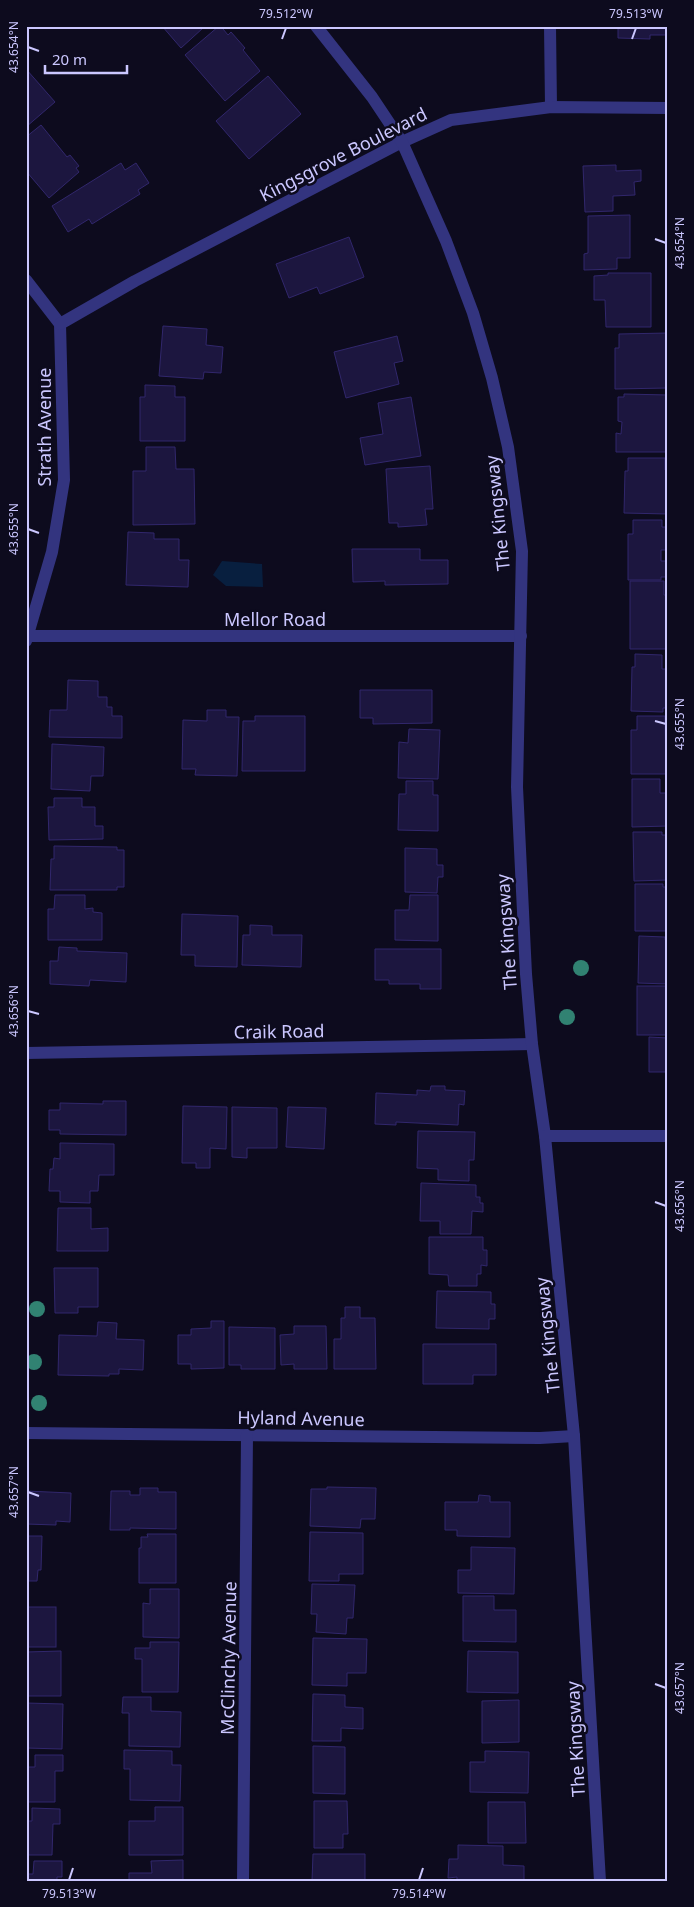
<svg xmlns="http://www.w3.org/2000/svg" width="694" height="1907" font-family="'Noto Sans',sans-serif">
<style>
.water{fill:#081f3f}
.building{fill:#1c163f;stroke:#31276c}
.lines{fill:none;stroke-linecap:round;stroke-linejoin:round}
.minor{stroke:#33347f;stroke-width:12}
.tertiary{stroke:#33347f;stroke-width:12}
.tree{fill:#318272}
.ticks{fill:none;stroke:#cbc7ff;stroke-width:2}
.labels{text-anchor:middle;dominant-baseline:central;stroke-width:5;stroke-linejoin:round;paint-order:stroke}
.street-label{font-size:18px;fill:#cbc7ff;stroke:#0d0b1e}
.neatline{fill:none;stroke:#cbc7ff;stroke-width:2}
.ticks-label{font-size:12px;text-anchor:middle;fill:#cbc7ff}
</style>
<rect width="100%" height="100%" fill="#0d0b1e"/>
<polygon class="water" points="222,561 262,564 263,587 226,586 213,575"/>
<g class="building">
<polygon points="162,26 201,26 203,28 181,48"/>
<polygon points="219,26 224,26 225,28 223,29 228,35 231,32 245,48 243,50 260,71 225,101 185,55"/>
<polygon points="618,26 668,26 668,35 650,35 650,39 618,38"/>
<polygon points="26,69 55,102 26,127"/>
<polygon points="268,76 301,114 249,159 216,121"/>
<polygon points="41,125 67,157 70,155 79,166 76,168 79,172 49,198 26,171 26,137"/>
<polygon points="121,163 125,170 136,163 149,183 138,190 140,194 92,224 89,219 68,232 52,206"/>
<polygon points="616,165 616,171 641,170 641,181 634,182 635,195 613,196 613,211 585,212 583,166"/>
<polygon points="630,215 630,258 617,258 617,269 584,270 584,254 588,253 588,216"/>
<polygon points="349,237 364,277 320,294 317,287 289,298 276,264"/>
<polygon points="608,273 651,273 651,327 606,327 605,300 594,300 594,276 608,275"/>
<polygon points="163,326 207,329 206,345 223,347 221,373 204,372 203,379 159,376"/>
<polygon points="668,333 668,388 615,389 615,348 619,348 619,334"/>
<polygon points="397,336 403,361 394,363 399,384 346,398 334,352"/>
<polygon points="145,385 175,386 175,397 185,397 185,441 140,441 140,397 145,397"/>
<polygon points="624,394 668,395 668,452 616,452 616,433 621,434 622,422 618,421 618,397 624,397"/>
<polygon points="411,397 421,456 365,465 360,438 383,434 378,403"/>
<polygon points="146,447 175,447 176,469 194,469 195,524 133,525 133,471 146,471"/>
<polygon points="628,458 665,458 665,470 668,470 668,514 624,513 625,471 628,471"/>
<polygon points="430,466 433,509 425,509 427,525 398,527 398,523 389,523 386,469"/>
<polygon points="633,520 662,520 662,527 668,527 668,550 661,550 661,561 668,561 668,577 661,577 661,580 628,580 628,534 633,534"/>
<polygon points="128,532 154,533 154,539 179,539 179,560 189,560 188,587 126,585"/>
<polygon points="352,549 420,549 420,560 448,560 448,584 385,585 385,581 353,582"/>
<polygon points="630,581 664,581 664,595 668,595 668,649 630,649"/>
<polygon points="635,654 662,655 662,669 668,669 668,708 663,708 663,712 631,711 632,667 635,667"/>
<polygon points="68,680 98,681 98,697 107,697 107,707 112,707 112,716 122,716 122,738 49,737 50,710 67,710"/>
<polygon points="360,690 432,690 432,723 373,724 373,718 360,718"/>
<polygon points="207,710 226,710 226,717 239,717 237,776 195,775 196,769 182,769 183,720 207,721"/>
<polygon points="255,716 305,716 305,771 242,771 243,721 255,721"/>
<polygon points="637,716 665,716 666,774 631,774 631,730 637,730"/>
<polygon points="409,729 440,730 438,779 398,778 399,742 408,743"/>
<polygon points="52,744 104,747 103,776 91,776 90,791 51,789"/>
<polygon points="632,779 660,779 660,793 667,793 668,826 632,827"/>
<polygon points="406,781 433,781 433,795 438,795 438,831 398,830 399,794 406,794"/>
<polygon points="54,798 82,798 82,807 95,807 95,826 103,826 103,839 49,840 48,807 54,807"/>
<polygon points="633,832 662,832 662,835 668,835 668,880 634,881"/>
<polygon points="54,846 117,847 117,850 124,850 124,887 117,887 117,890 50,890 51,859 54,859"/>
<polygon points="405,848 437,849 437,865 443,865 443,877 438,877 437,893 405,892"/>
<polygon points="635,884 663,884 663,887 668,887 668,931 635,931"/>
<polygon points="55,895 85,895 85,909 93,908 93,912 102,913 102,940 48,940 48,909 54,909"/>
<polygon points="410,895 438,895 438,941 395,940 395,910 409,910"/>
<polygon points="182,914 238,916 237,967 195,966 195,955 181,955"/>
<polygon points="250,925 272,926 272,935 302,935 301,967 242,965 243,935 250,935"/>
<polygon points="639,936 665,937 665,940 668,940 668,984 638,983"/>
<polygon points="59,947 77,948 77,951 127,953 126,982 90,980 89,986 50,984 50,961 58,961"/>
<polygon points="375,949 441,949 441,989 420,989 420,984 389,984 389,980 375,980"/>
<rect x="637" y="986" width="31" height="49"/>
<polygon points="649,1037 668,1038 668,1072 649,1072"/>
<polygon points="431,1086 445,1086 445,1090 465,1091 464,1105 459,1104 458,1125 396,1122 396,1125 375,1124 376,1093 417,1095 417,1090 430,1091"/>
<polygon points="103,1101 126,1101 126,1135 60,1134 60,1130 49,1130 49,1110 60,1110 60,1103 103,1104"/>
<polygon points="183,1106 227,1107 226,1149 210,1148 210,1168 196,1168 196,1163 182,1163"/>
<polygon points="232,1107 277,1108 277,1148 247,1148 247,1158 232,1157"/>
<polygon points="288,1107 326,1108 324,1149 286,1147"/>
<polygon points="418,1131 475,1132 474,1160 469,1160 469,1181 438,1180 438,1169 417,1168"/>
<polygon points="60,1143 114,1144 114,1175 99,1175 98,1191 90,1191 90,1203 60,1202 60,1191 49,1191 50,1169 53,1169 54,1158 60,1159"/>
<polygon points="421,1183 476,1185 476,1197 480,1197 480,1203 483,1203 483,1212 472,1211 471,1234 440,1234 440,1221 420,1221"/>
<polygon points="58,1208 91,1208 91,1229 108,1228 108,1251 57,1251"/>
<polygon points="429,1237 483,1237 483,1250 487,1250 487,1266 481,1265 481,1274 477,1274 477,1286 449,1286 448,1275 429,1274"/>
<polygon points="54,1268 98,1268 98,1307 78,1307 78,1313 55,1313"/>
<polygon points="437,1291 491,1292 491,1304 495,1304 495,1319 489,1319 489,1329 436,1328"/>
<polygon points="345,1307 360,1307 360,1318 375,1318 376,1369 334,1369 334,1339 341,1339 341,1318 345,1318"/>
<polygon points="211,1321 224,1321 224,1368 191,1369 191,1364 178,1364 178,1335 191,1335 191,1329 211,1328"/>
<polygon points="98,1322 117,1323 116,1339 144,1340 143,1370 119,1369 119,1374 109,1374 109,1376 58,1375 59,1335 97,1336"/>
<polygon points="294,1326 326,1326 327,1369 294,1369 294,1364 281,1365 280,1335 294,1334"/>
<polygon points="229,1327 275,1328 275,1369 241,1369 241,1365 229,1365"/>
<polygon points="423,1344 496,1344 496,1375 473,1375 473,1384 423,1384"/>
<polygon points="327,1487 376,1488 375,1519 361,1519 360,1528 310,1526 311,1489 327,1489"/>
<polygon points="140,1488 158,1488 158,1492 176,1492 176,1529 130,1528 130,1530 110,1530 111,1491 130,1491 130,1495 140,1495"/>
<polygon points="26,1491 71,1493 70,1522 56,1521 56,1525 26,1524"/>
<polygon points="479,1495 490,1496 490,1502 510,1502 510,1537 457,1536 457,1530 445,1530 445,1502 478,1502"/>
<polygon points="310,1532 363,1533 363,1574 339,1574 339,1581 309,1581"/>
<polygon points="147,1534 176,1534 176,1583 139,1583 139,1548 141,1548 141,1537 148,1537"/>
<polygon points="26,1536 42,1536 41,1570 38,1570 37,1581 26,1581"/>
<polygon points="471,1547 515,1548 514,1594 458,1593 458,1570 471,1570"/>
<polygon points="312,1584 355,1585 353,1618 347,1618 346,1634 316,1632 317,1614 311,1614"/>
<polygon points="150,1589 179,1589 179,1638 143,1637 143,1603 150,1604"/>
<polygon points="463,1596 494,1596 494,1610 516,1610 516,1642 463,1641"/>
<rect x="26" y="1607" width="30" height="40"/>
<polygon points="313,1638 367,1639 366,1673 347,1673 347,1686 312,1685"/>
<polygon points="150,1642 179,1642 178,1692 142,1692 142,1659 135,1659 135,1648 150,1648"/>
<polygon points="61,1651 61,1696 26,1696 26,1652"/>
<polygon points="468,1651 518,1652 518,1693 467,1692"/>
<polygon points="313,1694 345,1695 345,1707 363,1708 363,1729 341,1728 341,1741 312,1741"/>
<polygon points="123,1697 151,1697 151,1711 181,1712 180,1747 129,1746 129,1713 122,1713"/>
<polygon points="519,1700 519,1742 482,1743 482,1701"/>
<polygon points="26,1703 63,1704 62,1749 26,1748"/>
<polygon points="313,1746 345,1747 345,1794 313,1793"/>
<polygon points="124,1750 172,1751 172,1765 181,1765 180,1801 130,1800 130,1769 124,1769"/>
<polygon points="485,1751 529,1752 528,1793 470,1792 470,1762 485,1762"/>
<polygon points="35,1755 63,1755 63,1771 55,1771 55,1802 26,1802 26,1767 35,1767"/>
<polygon points="314,1801 347,1801 348,1834 343,1834 343,1848 314,1848"/>
<polygon points="488,1802 525,1802 526,1843 488,1843"/>
<polygon points="155,1807 183,1807 183,1855 129,1855 129,1821 155,1821"/>
<polygon points="32,1808 60,1809 60,1824 53,1824 52,1855 26,1855 26,1821 32,1821"/>
<polygon points="458,1845 503,1846 503,1865 524,1866 524,1881 457,1881 457,1877 448,1878 449,1859 458,1859"/>
<polygon points="313,1854 365,1854 365,1881 312,1881"/>
<polygon points="183,1860 183,1881 129,1881 129,1873 152,1873 151,1861"/>
<polygon points="34,1861 62,1861 62,1877 57,1877 57,1881 26,1881 26,1874 33,1874"/>
</g>
<g class="lines">
<g class="minor">
<polyline points="550,26 551,107"/>
<polyline points="26,280 60,324 64,480 52,552 26,641"/>
<polyline points="60,324 135,281 402,142 451,120 551,107 668,108"/>
<polyline points="29,636 521,636"/>
<polyline points="26,1053 532,1044"/>
<polyline points="26,1433 540,1438 574,1436"/>
<polyline points="243,1881 247,1435"/>
</g>
<g class="tertiary">
<polyline points="316,26 372,97 402,142 446,241 473,313 492,378 508,447 522,551 517,787 526,974 532,1044 545,1136 574,1436 600,1881"/>
<polyline points="545,1136 668,1136"/>
</g>
</g>
<g class="tree">
<circle cx="581" cy="968" r="8"/>
<circle cx="567" cy="1017" r="8"/>
<circle cx="37" cy="1309" r="8"/>
<circle cx="34" cy="1362" r="8"/>
<circle cx="39" cy="1403" r="8"/>
</g>
<path class="ticks" d="M282,39L286,28M632,39L636,28M28,47L39,51M655,239L666,243M28,529L39,533M655,721L666,724M28,1011L39,1014M655,1202L666,1206M28,1492L39,1496M655,1684L666,1688M69,1880L73,1868M419,1880L423,1868"/>
<g class="labels">
<g class="street-label">
<text transform="translate(343 154) rotate(-27)">Kingsgrove Boulevard</text>
<text transform="translate(44 427) rotate(-90)">Strath Avenue</text>
<text transform="translate(497 513) rotate(-96)">The Kingsway</text>
<text x="275" y="619">Mellor Road</text>
<text transform="translate(506 932) rotate(-94)">The Kingsway</text>
<text transform="translate(279 1031) rotate(-1)">Craik Road</text>
<text transform="translate(547 1335) rotate(-96)">The Kingsway</text>
<text transform="translate(301 1418) rotate(1)">Hyland Avenue</text>
<text transform="translate(228 1658) rotate(-89)">McClinchy Avenue</text>
<text transform="translate(575 1739) rotate(-93)">The Kingsway</text>
</g>
</g>
<rect width="694" height="1907" fill="none" stroke="#0d0b1e" stroke-width="55"/>
<path d="M45 65v8h82v-8" fill="none" stroke="#cbc7ff" stroke-width="2.5"/>
<text x="52" y="65" font-size="15" fill="#cbc7ff" stroke="#0d0b1e" stroke-width="4" paint-order="stroke">20 m</text>
<rect x="28" y="28" width="638" height="1852" class="neatline"/>
<g class="ticks-label">
<text x="286" y="18">79.512°W</text>
<text x="636" y="18">79.513°W</text>
<text transform="translate(14 47) rotate(-90)" y="4">43.654°N</text>
<text transform="translate(680 243) rotate(-90)" y="4">43.654°N</text>
<text transform="translate(14 529) rotate(-90)" y="4">43.655°N</text>
<text transform="translate(680 724) rotate(-90)" y="4">43.655°N</text>
<text transform="translate(14 1011) rotate(-90)" y="4">43.656°N</text>
<text transform="translate(680 1206) rotate(-90)" y="4">43.656°N</text>
<text transform="translate(14 1492) rotate(-90)" y="4">43.657°N</text>
<text transform="translate(680 1688) rotate(-90)" y="4">43.657°N</text>
<text x="69" y="1898">79.513°W</text>
<text x="419" y="1898">79.514°W</text>
</g>
</svg>
